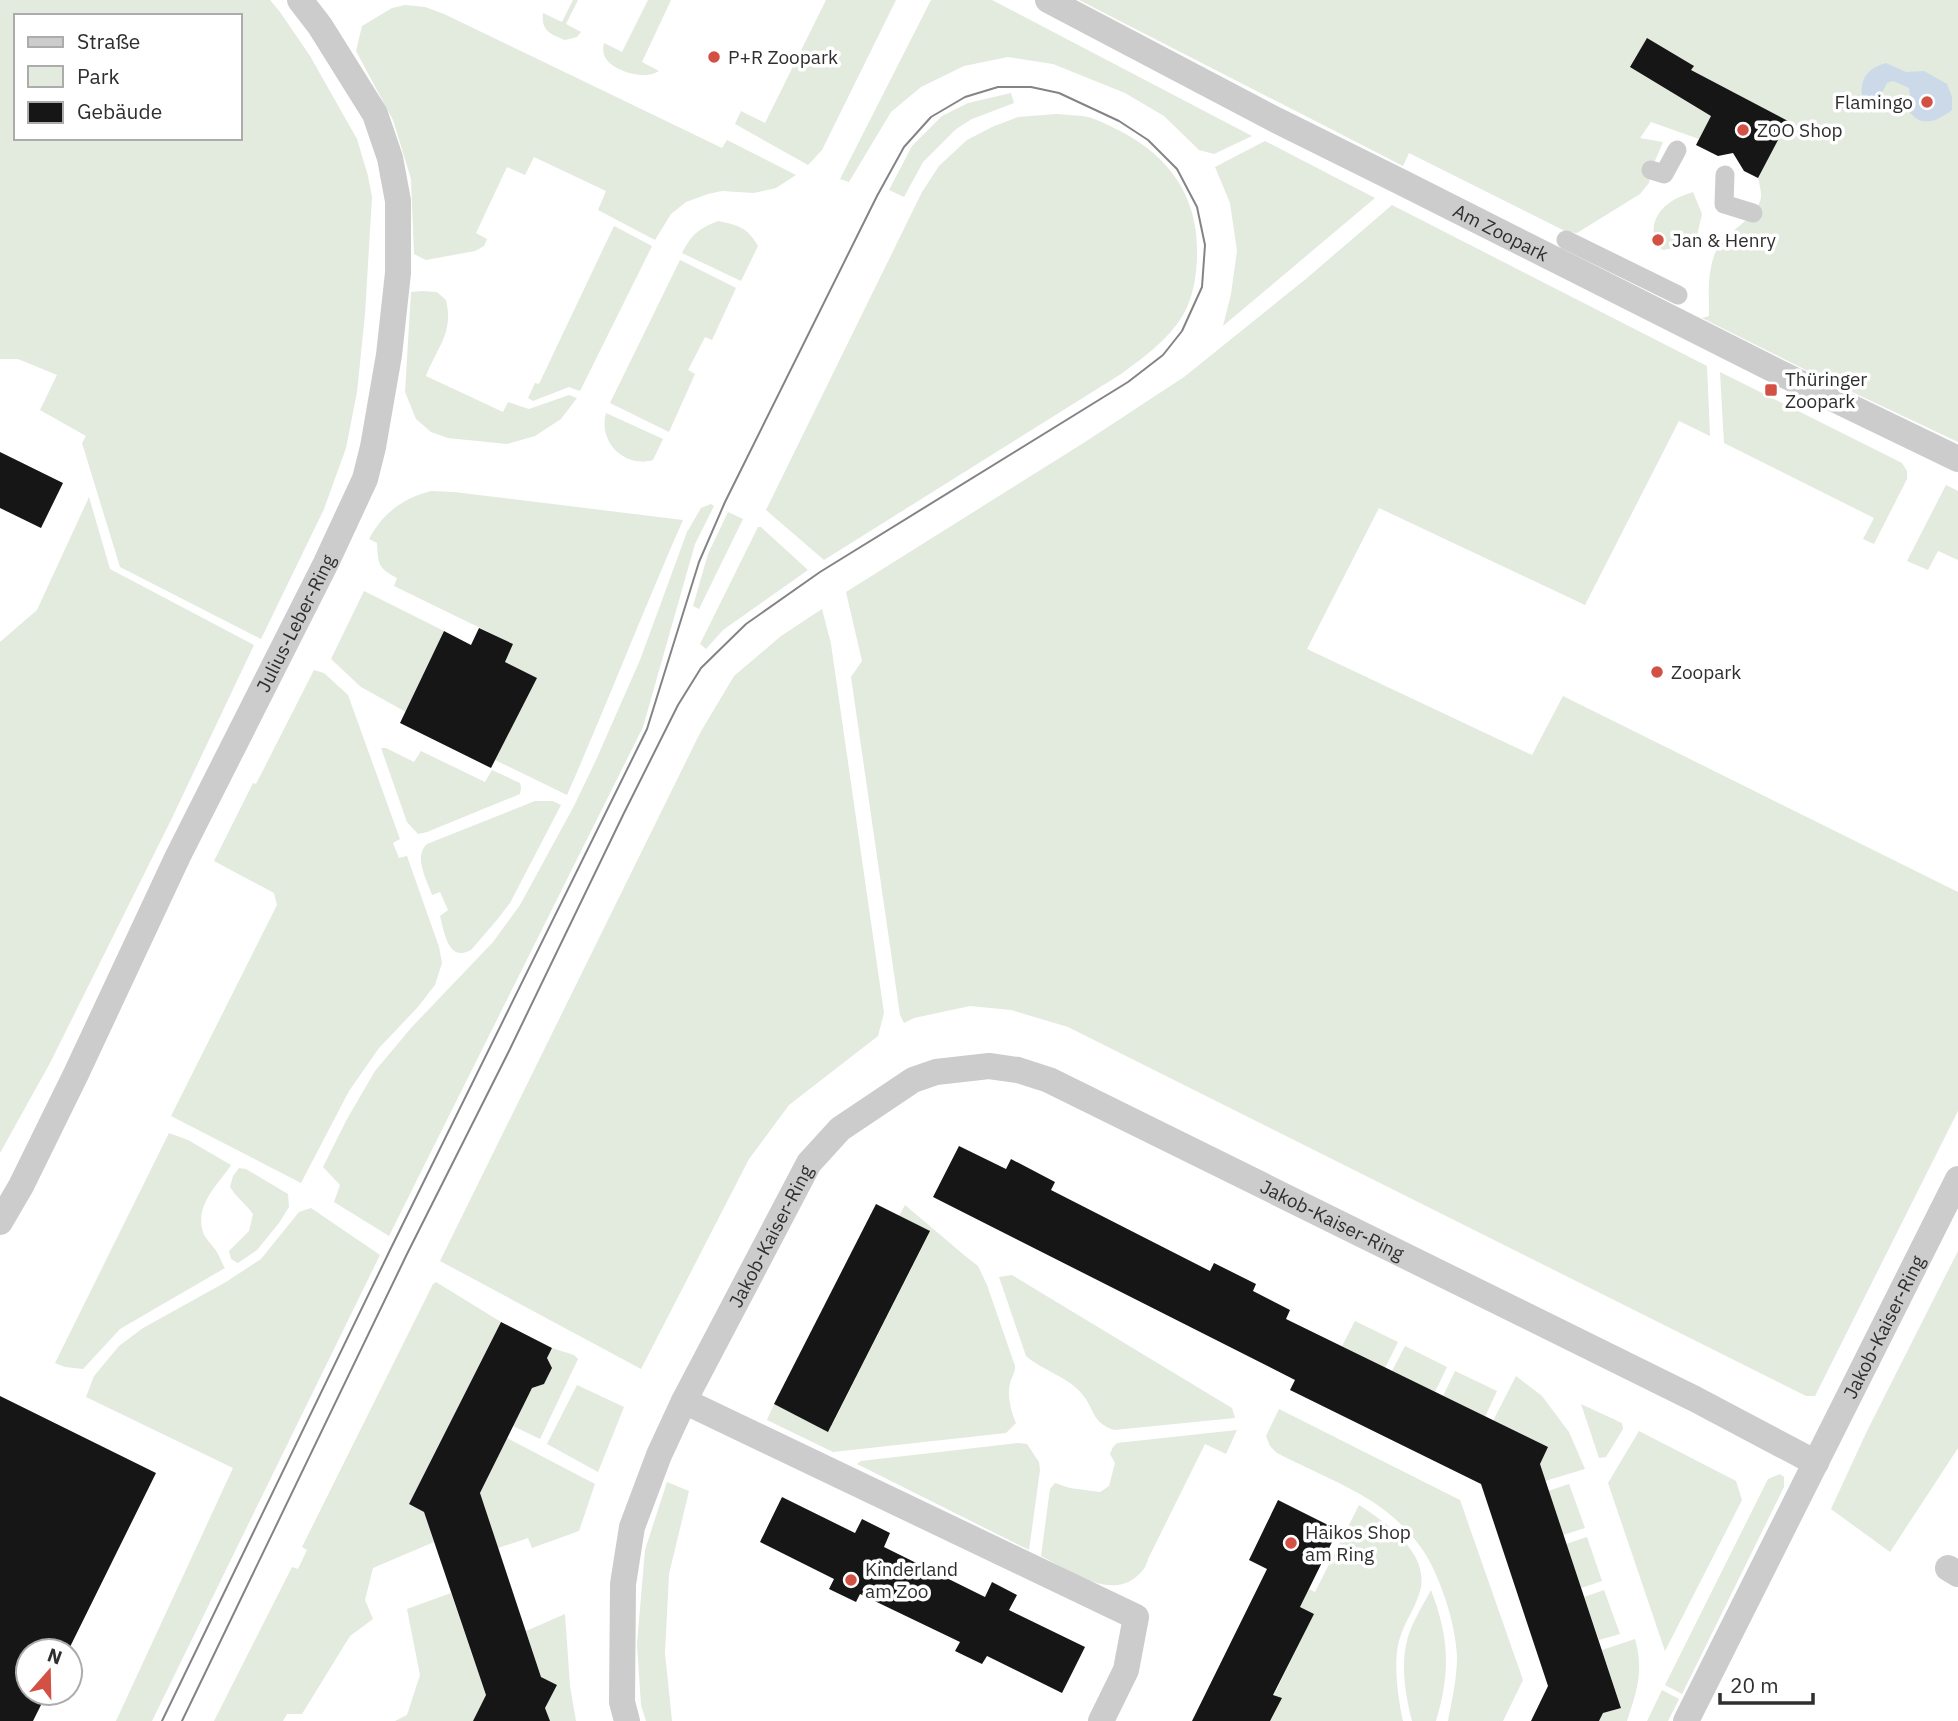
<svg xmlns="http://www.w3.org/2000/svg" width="1958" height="1721" font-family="'IBM Plex Sans',sans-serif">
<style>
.green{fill:#e3eade;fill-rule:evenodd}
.water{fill:#ccd9e8}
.building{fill:#161616}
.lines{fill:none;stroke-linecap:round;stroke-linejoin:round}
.pedestrian{stroke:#ccc;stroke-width:19}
.minor{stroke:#ccc;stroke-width:26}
.tram{stroke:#848484;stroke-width:2}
.poi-dot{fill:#d25144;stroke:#fff;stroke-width:2.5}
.labels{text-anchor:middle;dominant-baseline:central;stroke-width:7;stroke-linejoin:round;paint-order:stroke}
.poi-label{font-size:19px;fill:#2f2f2f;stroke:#fff;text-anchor:start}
.street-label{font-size:19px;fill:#2f2f2f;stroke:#fff}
</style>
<rect width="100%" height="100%" fill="#fff"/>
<g class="green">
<path d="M0,0H270L280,12L310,56L357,139L368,176L372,197L365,314L357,392L346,448L324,509L261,639L120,567L82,443L86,436L40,410L57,375L18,359H0ZM16,16H240V138H16Z"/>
<path d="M573,0H578L566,24L581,32L577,37L565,40C550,34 541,31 543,13L562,22Z"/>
<path d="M648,0H671L642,62L659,71C645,81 610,71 604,55C603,51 603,47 604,43L622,52Z"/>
<polygon points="826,0 896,0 822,150 808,165 735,124 741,111 765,123"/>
<polygon points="931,0 992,0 1252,136 1214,154 1199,150 1164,116 1125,93 1053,64 1008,57 964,66 921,87 891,112 849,182 840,179"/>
<path d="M1079,0H1958V442L1814,374L1702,318L1709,316C1709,295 1707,271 1716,251C1725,232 1759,217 1761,197C1763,178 1733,111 1725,89L1699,139L1651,122L1640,138L1663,142L1651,170L1649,183L1640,194L1577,233L1567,232L1409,153L1403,166Z"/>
<polygon points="405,5 425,7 444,14 722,148 727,140 796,175 776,188 754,193 722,191 708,194 686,202 671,214 655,240 598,210 606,191 534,157 525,175 507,167 476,233 487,239 484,246 475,251 426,260 414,254 411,179 393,120 356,51 362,26 392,8"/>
<polygon points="1011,93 1014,103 972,119 956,129 923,162 904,197 889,190 912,146 942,116 968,103"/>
<path d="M1056,114C1066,115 1078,115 1088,117C1099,120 1112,127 1122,132C1170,157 1198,198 1197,252C1197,273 1194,296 1183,315C1168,340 1144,357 1121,374L824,560L766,510L922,192L939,166L967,140L992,127L1018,117Z"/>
<polygon points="1265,141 1375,198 1223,326 1231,294 1237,251 1230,203 1215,167"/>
<path d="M1693,192L1702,214L1696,240L1679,247L1663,250L1654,243C1654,237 1653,230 1654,225C1659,205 1677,197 1693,192Z"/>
<polygon points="1392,205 1707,366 1710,436 1679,421 1585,605 1379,508 1307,649 1532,755 1563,696 1958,892 1958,1111 1815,1396 1806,1396 1068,1027 1011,1010 970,1006 914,1018 904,1023 900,1015 851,677 862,661 846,592 1085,442 1184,377 1307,278"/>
<path d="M718,221C738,225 747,227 758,246L741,281L682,253C692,234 698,229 718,221Z"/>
<polygon points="614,226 652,246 580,391 569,387 533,401 528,398 535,383 539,384"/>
<polygon points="680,260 736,288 712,340 705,337 688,370 695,374 669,432 610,403"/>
<path d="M422,291L437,292L446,300C454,333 437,347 426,376L503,412L508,402L529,409L569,395L577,398L561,419L535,436L507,444L448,438L431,432L416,419L405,392L411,292Z"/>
<polygon points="1720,372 1902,463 1907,471 1907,479 1874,544 1863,539 1874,518 1724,443"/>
<path d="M606,413L663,439L653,460C624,468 598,442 606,413Z"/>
<polygon points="1946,485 1958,491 1958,560 1938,551 1928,570 1907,561"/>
<path d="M431,491L454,492L683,520C643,611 607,704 567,795L495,760L536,678L505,662L513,644L394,586L397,578C378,568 378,564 377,543L369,539C384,512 402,499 431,491Z"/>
<polygon points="89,497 110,569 254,645 171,820 50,1063 0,1153 0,642 37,610"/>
<polygon points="711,504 714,506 695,544 643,727 389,1236 334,1202 340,1185 323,1167 347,1119 375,1071 411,1028 493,942 520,905 574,806 596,760 640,660 687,532 701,508"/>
<polygon points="728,512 743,519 699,609 693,606 708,554"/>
<polygon points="758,527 761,527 808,570 723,630 706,649 700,644"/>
<polygon points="364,591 444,631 406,712 361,687 331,659"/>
<polygon points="822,609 831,644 884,1013 878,1036 789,1105 749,1159 641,1369 440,1261 700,733 734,676 781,636"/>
<polygon points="314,670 324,673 348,695 400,839 393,843 399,858 407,856 439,947 442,963 435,985 417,1008 379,1048 349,1091 301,1183 171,1116 277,905 274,893 214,861 253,783 256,784"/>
<polygon points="381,748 386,748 414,762 421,751 485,782 492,770 520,783 521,787 520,794 427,832 418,834 407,822"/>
<path d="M535,801H553L561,805L510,903L496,921L471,950C448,963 444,931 440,916L448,910L440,892L432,895C427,880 413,857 427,844Z"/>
<path d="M169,1133L188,1140L231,1165C217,1186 193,1206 204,1235C207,1240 211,1244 214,1248C219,1254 221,1262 225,1268L120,1329L83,1369L65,1367L55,1363Z"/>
<path d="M239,1168L246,1169L288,1194L289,1207L279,1223L257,1250L238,1263L231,1259L229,1251L249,1231L253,1214C246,1204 236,1197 230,1187L233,1176Z"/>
<path d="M905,1205L964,1255L978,1266L987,1285L1015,1366C1015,1374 1012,1376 1010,1383C1007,1395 1011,1412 1016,1423L1006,1433L833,1452L767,1420L774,1404L829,1431L930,1232L899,1216Z"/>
<polygon points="311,1208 380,1255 152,1721 116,1721 233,1468 86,1397 94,1376 119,1346 143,1328 226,1282 261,1259 299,1212"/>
<polygon points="1958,1251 1958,1448 1890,1552 1831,1509 1867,1431"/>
<path d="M1012,1275L1227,1405L1232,1408L1235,1418L1114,1430C1091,1422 1095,1409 1082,1394C1067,1376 1043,1371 1026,1356L999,1277Z"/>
<polygon points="436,1282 501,1322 409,1504 424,1512 434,1542 373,1568 365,1600 373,1619 350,1636 302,1714 287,1714 283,1721 214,1721 292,1567 298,1569 307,1550 302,1547 433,1284"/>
<polygon points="1355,1321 1398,1342 1385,1368 1342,1346"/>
<polygon points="1405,1346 1447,1367 1435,1392 1392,1371"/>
<polygon points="552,1348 574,1355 578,1359 540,1439 513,1426 532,1388 544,1384 552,1369 547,1358"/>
<polygon points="1455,1371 1497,1391 1485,1417 1443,1396"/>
<polygon points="1516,1376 1542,1396 1569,1432 1585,1469 1545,1481 1493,1421"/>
<polygon points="577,1385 624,1407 598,1472 547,1444"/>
<polygon points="1581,1404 1622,1423 1623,1429 1606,1457 1599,1458"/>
<path d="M1279,1409L1460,1500L1523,1680L1503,1721H1448C1452,1700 1457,1678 1457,1657C1456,1626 1442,1582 1426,1555C1413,1534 1393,1515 1373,1502C1343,1483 1308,1469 1277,1453L1270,1446L1266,1436Z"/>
<path d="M1237,1430L1226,1454L1205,1444L1148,1559C1146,1567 1143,1571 1136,1577C1109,1600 1067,1569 1041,1556L1050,1489L1055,1483L1070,1488L1100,1492L1109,1486L1115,1463L1110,1454L1113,1447L1117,1443Z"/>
<polygon points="1639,1431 1736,1481 1742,1500 1665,1651 1608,1483"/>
<polygon points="507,1438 595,1484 579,1531 532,1548 528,1538 498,1548 480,1494"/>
<polygon points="1018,1443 1027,1444 1039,1462 1040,1470 1029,1550 857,1464 861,1461"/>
<polygon points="1780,1474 1784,1477 1784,1487 1682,1694 1665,1685 1768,1479"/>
<polygon points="667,1482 689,1491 669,1574 665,1653 672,1721 646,1721 641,1705 637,1644 645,1550"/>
<polygon points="1569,1484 1585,1528 1563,1535 1548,1491"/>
<path d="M1359,1505C1385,1522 1427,1551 1421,1587C1417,1606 1404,1622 1399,1641C1393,1662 1398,1700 1403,1721H1270L1281,1699L1274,1695L1313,1615L1300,1607L1309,1589L1315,1592Z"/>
<polygon points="1587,1537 1602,1581 1581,1588 1566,1544"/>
<path d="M1431,1590C1449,1637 1451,1672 1436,1721H1412C1406,1698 1401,1669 1406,1645C1410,1625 1422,1607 1431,1590Z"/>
<polygon points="1604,1590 1620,1634 1599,1640 1584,1597"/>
<polygon points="451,1593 486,1695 473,1721 395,1721 407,1715 420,1675 407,1609"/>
<polygon points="565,1614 570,1686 576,1721 547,1721 549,1718 545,1708 557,1685 541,1677 526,1631"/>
<path d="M1635,1639C1644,1671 1637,1691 1627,1721H1599L1603,1713L1621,1707L1602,1650Z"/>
<polygon points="1662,1690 1679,1699 1668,1721 1647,1721"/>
</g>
<path class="water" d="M1886,63L1906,72L1924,71L1947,84L1952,97V110C1935,123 1918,129 1906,106L1910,97L1909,88L1893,81L1887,83L1878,100L1869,102L1862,96C1860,77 1869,68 1886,63Z"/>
<g class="building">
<polygon points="1647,38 1694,66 1691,70 1788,121 1758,178 1744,171 1733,153 1718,156 1696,145 1711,116 1630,67"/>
<polygon points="0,452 63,483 41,528 0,508"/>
<polygon points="479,628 513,644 505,662 537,678 491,768 400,723 444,631 471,645"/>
<polygon points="959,1146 1006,1169 1011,1159 1055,1182 1051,1190 1153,1242 1210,1271 1214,1263 1256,1284 1253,1291 1290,1310 1286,1319 1548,1447 1540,1464 1621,1708 1603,1713 1599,1721 1531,1721 1548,1686 1481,1484 1290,1390 1295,1380 933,1197"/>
<polygon points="876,1204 930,1231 828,1432 774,1404"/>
<polygon points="501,1322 552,1348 547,1358 552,1368 544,1384 532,1388 480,1493 541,1677 557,1685 545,1708 550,1721 473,1721 486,1695 424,1512 409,1504"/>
<polygon points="0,1396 156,1473 68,1651 28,1651 28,1693 47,1693 33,1721 0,1721"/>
<polygon points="782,1497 855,1533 862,1519 890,1533 884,1547 985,1597 992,1582 1017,1595 1009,1610 1085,1647 1062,1693 987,1656 982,1664 955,1651 960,1642 860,1594 856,1602 829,1589 834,1579 760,1542"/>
<polygon points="1278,1500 1338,1530 1300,1607 1314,1614 1273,1695 1282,1698 1270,1721 1192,1721 1267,1569 1249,1560"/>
</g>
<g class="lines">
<g class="pedestrian">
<polyline points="1651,170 1664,174 1677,150"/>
<polyline points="1725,175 1724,204 1753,213"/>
<polyline points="1566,240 1678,295"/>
</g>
<g class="minor">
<path id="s1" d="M1048,0L1276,120L1401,182L1778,372L1958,459"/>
<path id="s2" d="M0,1222L21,1186L76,1074L178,856L326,563L365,479L373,447L389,355L398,273V201L390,158L375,114L320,26L300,0"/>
<polyline points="684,1401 1136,1617 1126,1670 1101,1721"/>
<polyline points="1948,1568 1958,1574"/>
<path id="s3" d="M627,1721L622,1702L623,1584L632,1527L659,1455L684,1401L809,1163L840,1129L913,1080L936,1072L989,1066L1018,1070L1049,1080L1695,1399L1816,1463"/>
<path id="s4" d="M1686,1721L1958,1179"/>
</g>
<polyline class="tram" points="162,1721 392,1246 647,729 699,562 725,502 877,196 904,147 931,117 965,97 998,87 1031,87 1059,93 1119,121 1148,140 1177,169 1197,207 1205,245 1202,287 1182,331 1163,355 1128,382 820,572 746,624 701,668 678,705 624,813 509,1051 407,1254 182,1721"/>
</g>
<g class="poi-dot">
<circle cx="714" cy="57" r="7"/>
<circle cx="1927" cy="102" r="7"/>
<circle cx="1743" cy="130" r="7"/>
<circle cx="1658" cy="240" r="7"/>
<rect x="1764" y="383" width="14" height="14" rx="3.5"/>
<circle cx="1657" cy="672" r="7"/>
<circle cx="1291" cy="1543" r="7"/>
<circle cx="851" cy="1580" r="7"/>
</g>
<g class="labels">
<g class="poi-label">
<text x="728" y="57">P+R Zoopark</text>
<text x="1913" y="102" text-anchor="end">Flamingo</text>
<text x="1757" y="130">ZOO Shop</text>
<text x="1672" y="240">Jan &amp; Henry</text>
<text x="1785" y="379">Thüringer<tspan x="1785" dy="22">Zoopark</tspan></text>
<text x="1671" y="672">Zoopark</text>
<text x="1305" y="1532">Haikos Shop<tspan x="1305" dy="22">am Ring</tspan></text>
<text x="865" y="1569">Kinderland<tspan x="865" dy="22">am Zoo</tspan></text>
</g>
<g class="street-label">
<text stroke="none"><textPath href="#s1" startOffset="509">Am Zoopark</textPath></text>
<text stroke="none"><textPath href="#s2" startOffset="668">Julius-Leber-Ring</textPath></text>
<text stroke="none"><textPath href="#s3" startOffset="1190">Jakob-Kaiser-Ring</textPath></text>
<text stroke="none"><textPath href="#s3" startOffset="518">Jakob-Kaiser-Ring</textPath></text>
<text stroke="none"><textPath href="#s4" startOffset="441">Jakob-Kaiser-Ring</textPath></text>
</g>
</g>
<rect x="14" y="14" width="228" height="126" fill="#ffffff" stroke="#acacac" stroke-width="2"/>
<rect x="28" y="37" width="35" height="10" fill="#cccccc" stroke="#acacac" stroke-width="2"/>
<text x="77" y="49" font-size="21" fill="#2f2f2f">Straße</text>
<rect x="28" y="66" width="35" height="21" fill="#e3eade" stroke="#acacac" stroke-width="2"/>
<text x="77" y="84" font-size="21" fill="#2f2f2f">Park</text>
<rect x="28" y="102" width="35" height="21" fill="#161616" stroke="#acacac" stroke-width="2"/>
<text x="77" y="119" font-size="21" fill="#2f2f2f">Gebäude</text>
<g transform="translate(49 1672) rotate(20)"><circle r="33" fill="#ffffff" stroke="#acacac" stroke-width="2"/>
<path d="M0-5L12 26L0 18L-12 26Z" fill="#d25144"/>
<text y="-10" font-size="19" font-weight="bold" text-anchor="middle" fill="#2f2f2f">N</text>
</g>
<path d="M1720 1693v10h93v-10" fill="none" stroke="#2f2f2f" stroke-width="3.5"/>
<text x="1730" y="1693" font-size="21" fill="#2f2f2f" stroke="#ffffff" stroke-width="5" paint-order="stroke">20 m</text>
</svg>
